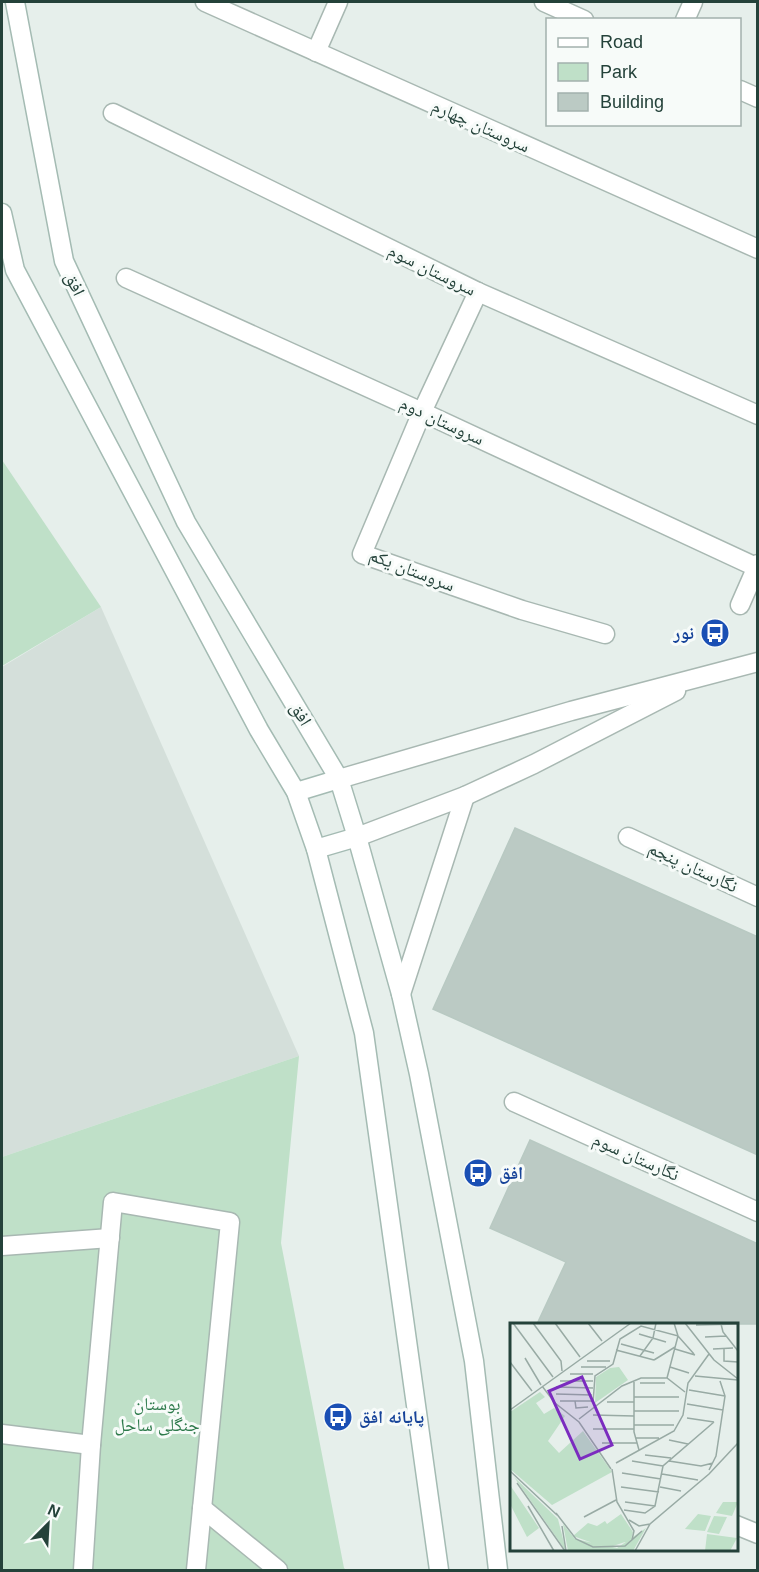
<svg xmlns="http://www.w3.org/2000/svg" width="759" height="1572" font-family="Arial,'Noto Naskh Arabic',sans-serif">
<style>
.built{fill:#d4dfda}
.green{fill:#bfe0c8}
.building{fill:#bbcac4;stroke:#b8c9c2;stroke-width:1.5}
.lines{fill:none;stroke-linecap:round;stroke-linejoin:round}
.pedestrian-casing{stroke:#a8b8b2;stroke-width:21}
.minor-casing{stroke:#a8b8b2;stroke-width:21}
.secondary-casing{stroke:#a4bbb3;stroke-width:21}
.pedestrian{stroke:#fff;stroke-width:18}
.minor{stroke:#fff;stroke-width:18}
.secondary{stroke:#fff;stroke-width:18}
.labels{text-anchor:middle;dominant-baseline:central;stroke-width:6;stroke-linejoin:round;paint-order:stroke}
.street-label{font-size:18px;fill:#24423a;stroke:#f7fbf9}
.transit-label{font-size:18px;font-weight:bold;fill:#164399;stroke:#f7fbf9;text-anchor:start}
.park-label{font-size:18px;fill:#2d7a4b;stroke:#f7fbf9}
.inset-road{fill:none;stroke:#98aaa4;stroke-width:1.5}
.view{fill:#7b2cbf;fill-opacity:0.15;stroke:#7b2cbf;stroke-width:3}
.inset-edge{fill:none;stroke:#24423a;stroke-width:3}
</style>
<rect width="100%" height="100%" fill="#e6efeb"/>
<polygon class="built" points="101,607 299,1056 2,1157 2,667"/>
<g class="green">
<polygon points="2,460 101,607 2,666"/>
<polygon points="299,1056 281,1243 344,1568 346,1570 2,1570 2,1157"/>
</g>
<g class="building">
<polygon points="515,828 758,937 758,1155 433,1009"/>
<polygon points="530,1140 758,1244 758,1324 537,1324 566,1262 490,1228"/>
</g>
<g class="lines">
<g class="pedestrian-casing">
<g id="pedestrian">
<polyline points="2,1246 110,1238"/>
<polyline points="2,1434 91,1445"/>
<polyline points="202,1508 278,1570"/>
<polyline points="83,1570 91,1445 113,1202 230,1222 196,1570"/>
</g>
</g>
<g class="minor-casing">
<g id="minor">
<polyline points="205,2 758,249"/>
<polyline points="544,2 584,20"/>
<polyline points="685,20 693,2"/>
<polyline points="316,52 338,2"/>
<polyline points="740,90 758,98"/>
<polyline points="113,113 478,292 758,415"/>
<polyline points="126,278 422,412 756,567"/>
<polyline points="478,292 422,412 362,554 522,610 605,634"/>
<polyline points="740,605 758,564"/>
<polyline points="339,779 571,711 758,662"/>
<polyline points="357,837 465,796 534,764 676,691"/>
<polyline points="628,837 758,897"/>
<polyline points="401,994 465,796"/>
<polyline points="514,1102 758,1212"/>
<polyline points="736,1525 758,1534"/>
</g>
</g>
<g class="secondary-casing">
<g id="secondary">
<polyline points="15,2 64,261 186,522 339,779 357,837 401,994 419,1074 474,1361 498,1570"/>
<polyline points="2,213 15,270 259,730 296,792 316,849 364,1033 439,1570"/>
<polyline points="296,792 339,779"/>
<polyline points="316,849 357,837"/>
</g>
</g>
<use href="#pedestrian" class="pedestrian"/>
<use href="#minor" class="minor"/>
<use href="#secondary" class="secondary"/>
</g>
<defs>
<g id="bus-disc" transform="scale(1.5)"><circle r="9.5" fill="#1a4fb4" stroke="#f7fbf9"/><path d="M-5-6H5V4H4V6H2V4H-2V6H-4V4H-5ZM-3.5-4V0h7V-4ZM-3.5 1.2v1.5H-2V1.2ZM2 1.2v1.5H3.5V1.2Z" fill="#fff"/></g>
</defs>
<g fill-rule="evenodd">
<use href="#bus-disc" x="715" y="633"/>
<use href="#bus-disc" x="478" y="1173"/>
<use href="#bus-disc" x="338" y="1417"/>
</g>
<g class="labels">
<g class="street-label">
<text transform="translate(481 126) rotate(24)">سروستان چهارم</text>
<text transform="translate(432 270) rotate(26)">سروستان سوم</text>
<text transform="translate(75 284) rotate(65)">افق</text>
<text transform="translate(442 421) rotate(25)">سروستان دوم</text>
<text transform="translate(412 570) rotate(21)">سروستان یکم</text>
<text transform="translate(301 714) rotate(59)">افق</text>
<text transform="translate(693 867) rotate(25)">نگارستان پنجم</text>
<text transform="translate(636 1157) rotate(24)">نگارستان سوم</text>
</g>
<g class="transit-label">
<text x="694" y="633" text-anchor="end">نور</text>
<text x="499" y="1173">افق</text>
<text x="359" y="1417">پایانه افق</text>
</g>
<g class="park-label">
<text x="157" y="1404">بوستان<tspan x="157" dy="21">جنگلی ساحل</tspan></text>
</g>
</g>
<g transform="translate(510 1323)">
<rect width="228" height="228" fill="#e6efeb"/>
<path d="M109,44L118,57L85,80L86,54L100,45ZM30,69L35,74L26,80L34,91L44,85L55,93L38,118L49,130L73,108L102,149L42,182L0,146V89ZM4,154L48,196L56,228ZM0,162L29,205L17,214L0,181ZM213,179H228L222,193L206,190ZM111,191L123,209L121,217L97,225L63,213L78,200L87,203L95,198L97,201ZM188,191L201,193L195,208L175,206ZM204,193L217,194L209,211L197,209ZM53,201L65,216L107,225L136,205L123,228H58ZM197,211L227,215L220,228H195Z" fill="#bfe0c8"/>
<path class="inset-road" d="M3,0L43,54M23,0L51,38L52,48M45,0L70,34M78,0L92,18M175,0L204,37L228,56M211,1L213,9L228,28M186,2L228,1M129,11L156,19M195,14L216,13M111,21L144,30M214,25V38L228,39M165,26L185,32M203,26L223,25M106,27L144,37M130,33L143,15L146,0M15,35L31,62M144,37L165,24M77,38H100M0,39L22,68M71,44H96M160,44L179,50M60,51H83M185,53L228,57M157,55L168,13L184,31M50,58H83M124,59V109L129,127M130,60H155M32,63L45,80L69,99L101,146M46,64L83,65M179,67L215,73M46,71L82,72M124,74H169M50,78H83M65,78L66,85L78,84M97,79H124M83,80L85,53L103,41L110,16L131,3L168,13L164,0M177,81L213,87M0,87L121,0M124,88H169M83,92L124,93M177,95L204,99M69,96L112,63L131,55H157L175,69M124,102H164M83,106H124M125,115H149M159,117L178,121M92,120H127M135,132L161,135M122,138L153,143M159,138L191,143L203,140M106,140L164,108L173,92L178,60L199,31M102,146L107,179L124,208L122,217M199,147L206,133L215,73L210,58M0,148L47,192M112,150L151,156M152,151L188,157M7,160L55,228M111,164L149,169M150,164L171,168M115,179L145,183M18,183L44,228M114,187L135,190L145,183L153,143L204,99M46,190L66,216L83,224L115,223L132,208M74,194L106,177M119,197L129,203L140,201M52,203L56,228M125,228L140,201L199,151L228,120"/>
<path class="view" d="M72,54L102,122L70,136L39,68Z"/>
<rect width="228" height="228" class="inset-edge"/>
</g>
<rect width="759" height="1572" fill="none" stroke="#24423a" stroke-width="6"/>
<rect x="546" y="18" width="195" height="108" fill="#f7fbf9" stroke="#a3b1ad" stroke-width="1.5"/>
<rect x="558" y="38" width="30" height="9" fill="#ffffff" stroke="#a3b1ad" stroke-width="1.5"/>
<text x="600" y="48" font-size="18" fill="#24423a">Road</text>
<rect x="558" y="63" width="30" height="18" fill="#bfe0c8" stroke="#a3b1ad" stroke-width="1.5"/>
<text x="600" y="78" font-size="18" fill="#24423a">Park</text>
<rect x="558" y="93" width="30" height="18" fill="#bbcac4" stroke="#a3b1ad" stroke-width="1.5"/>
<text x="600" y="108" font-size="18" fill="#24423a">Building</text>
<g transform="translate(48 1524) rotate(24)" stroke="#f7fbf9" stroke-width="4.5" paint-order="stroke">
<path d="M0-4.5L10 22L0 15L-10 22Z" fill="#24423a"/>
<text y="-9" font-size="16" font-weight="bold" text-anchor="middle" fill="#24423a">N</text>
</g>
</svg>
